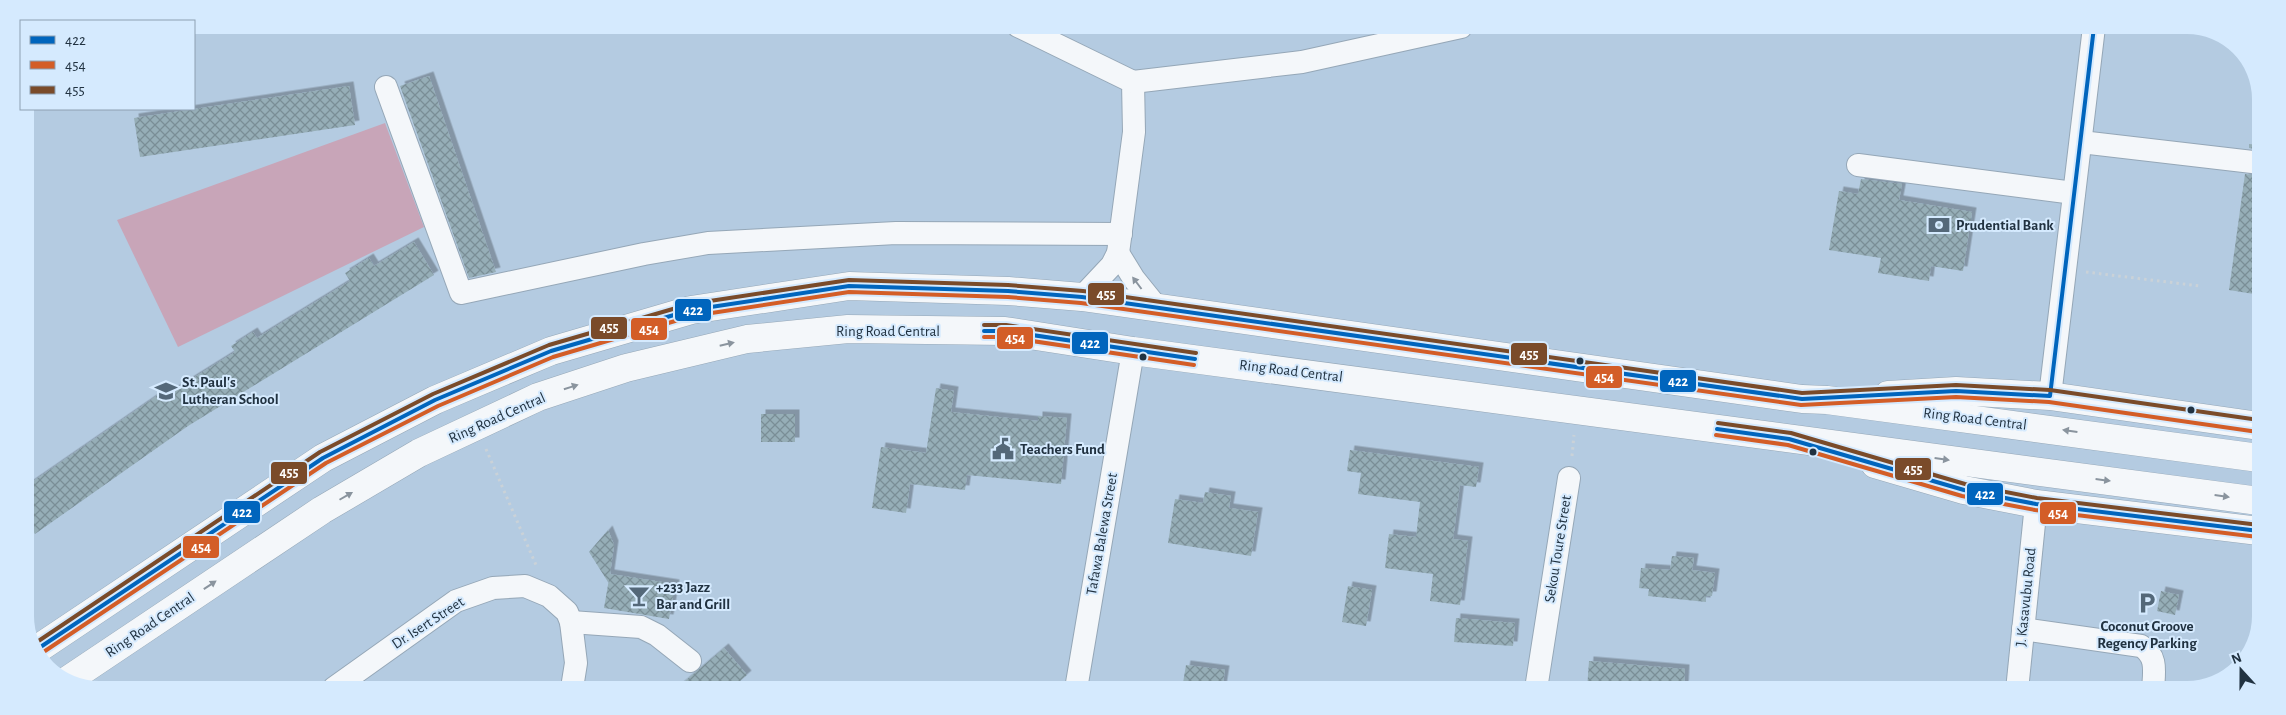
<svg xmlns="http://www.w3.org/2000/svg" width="2286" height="715" font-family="'Alegreya Sans',sans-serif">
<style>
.green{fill:#c8a5b8}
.building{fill:url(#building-cross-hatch);filter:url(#shadow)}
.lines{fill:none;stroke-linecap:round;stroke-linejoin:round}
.minor-casing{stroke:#95a7b7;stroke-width:24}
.major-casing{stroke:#95a7b7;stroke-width:29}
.path{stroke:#cad2d8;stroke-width:3;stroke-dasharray:2.5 4;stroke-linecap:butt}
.minor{stroke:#f4f7fa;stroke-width:22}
.major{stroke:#f4f7fa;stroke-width:28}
.bus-1-casing{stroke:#d5eafe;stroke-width:8}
.bus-2-casing{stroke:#d5eafe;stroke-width:8}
.bus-3-casing{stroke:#d5eafe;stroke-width:8}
.bus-1{stroke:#0065bd;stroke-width:4}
.bus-2{stroke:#d35d27;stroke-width:4}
.bus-3{stroke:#7a4b2a;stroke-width:4}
.oneway{fill:#8a949e}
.bus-dot{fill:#213241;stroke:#d5eafe;stroke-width:2}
.labels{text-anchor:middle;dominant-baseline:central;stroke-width:4;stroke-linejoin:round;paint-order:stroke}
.poi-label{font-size:15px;font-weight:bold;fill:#213241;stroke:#d5eafe;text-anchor:start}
.street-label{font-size:15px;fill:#213241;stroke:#d5eafe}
.line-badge{stroke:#d5eafe;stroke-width:2}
.badge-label{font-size:14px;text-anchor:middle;font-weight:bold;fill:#fff}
</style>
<defs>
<pattern id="building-cross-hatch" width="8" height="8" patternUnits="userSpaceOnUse" patternTransform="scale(1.25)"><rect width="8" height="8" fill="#96aeb7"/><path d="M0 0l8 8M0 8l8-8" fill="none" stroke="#7a8e96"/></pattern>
<filter id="shadow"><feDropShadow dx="4.5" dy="-4.5" stdDeviation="0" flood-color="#0004"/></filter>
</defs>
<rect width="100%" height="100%" fill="#b4cbe1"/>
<polygon class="green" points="385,123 424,227 178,347 117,220"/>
<g class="building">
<polygon points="429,76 496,272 469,278 400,86"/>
<polygon points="349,86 355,125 140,157 134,118"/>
<polygon points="2249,144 2261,145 2261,150 2249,148"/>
<polygon points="2245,174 2260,176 2260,295 2229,290"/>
<polygon points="1861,179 1902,184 1899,200 1972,212 1963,271 1931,266 1929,281 1878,273 1881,258 1829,250 1839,191 1858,194"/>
<polygon points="414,242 434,275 188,426 35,534 25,519 25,487 164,391 166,395 235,352 231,346 253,332 257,338 350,281 345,273 369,258 374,266"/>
<polygon points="936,388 954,391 951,412 1038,421 1038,416 1067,418 1061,484 967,475 965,490 910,484 906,513 872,508 881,447 926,453"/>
<rect x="761" y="414" width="34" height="28"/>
<polygon points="1350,450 1479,467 1476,487 1460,485 1453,539 1468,541 1460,605 1430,601 1433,574 1385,568 1389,534 1416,537 1420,502 1358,494 1361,473 1347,471"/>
<polygon points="1205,492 1231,496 1229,508 1258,512 1251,556 1168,543 1175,499 1203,503"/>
<polygon points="608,530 614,545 610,574 675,584 669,619 604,608 609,579 608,582 589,552"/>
<polygon points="1672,556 1694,558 1692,570 1715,573 1712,596 1706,596 1706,602 1648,596 1649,589 1639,588 1641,568 1670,570"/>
<polygon points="1348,586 1372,590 1366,626 1342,622"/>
<polygon points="2161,591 2179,595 2175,615 2157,611"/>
<polygon points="1456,618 1515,623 1513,646 1454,642"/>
<polygon points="724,648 747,675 732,688 677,688"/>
<polygon points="1589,661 1685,669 1684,689 1587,689"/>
<polygon points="1186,665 1225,670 1222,689 1182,689"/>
</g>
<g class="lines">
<g class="minor-casing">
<g id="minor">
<polyline points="1018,26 1133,82 1134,132 1118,253 1112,265 1082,297"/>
<polyline points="1133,82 1302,62 1461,27"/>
<polyline points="386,87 461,293 644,254 708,243 896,233 1121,234"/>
<polyline points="2081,142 2261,163"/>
<polyline points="1858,165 2074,193"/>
<polyline points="1118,253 1134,279 1159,310"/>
<polyline points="2050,396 2094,27"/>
<polyline points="571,622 641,627 657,635 690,661"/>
<path d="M2023,629L2141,646C2158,656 2154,672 2153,690"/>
<polyline points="334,688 456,601 493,588 525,586 549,596 567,612 571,622 576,663 572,688"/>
<polyline points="1076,689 1133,351"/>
<polyline points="1536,689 1569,478"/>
<polyline points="2017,690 2036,504"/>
</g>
</g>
<g class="major-casing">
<g id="major">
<polyline points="1888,395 1956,391 2050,396 2259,426"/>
<polyline points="1875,464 1964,490 2036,504 2259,531"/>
<polyline points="36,650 323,458 435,400 551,351 691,310 849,286 1008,291 1082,297 1802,399 1827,400 2259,458"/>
<polyline points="68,680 322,510 419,453 538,397 626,368 747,339 848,329 1005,331 1133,351 2259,501"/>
</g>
</g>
<g class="path">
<polyline points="2086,272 2200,286"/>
<polyline points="486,449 536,565"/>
<polyline points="1572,456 1574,435"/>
</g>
<use href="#minor" class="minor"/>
<use href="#major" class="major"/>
<g class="bus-1-casing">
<g id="bus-1">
<polyline points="984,331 1005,331 1195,359"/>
<polyline points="1717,429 1789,439 1964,490 2036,504 2259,531"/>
<polyline points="36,650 323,458 435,400 551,351 691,310 849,286 1008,291 1082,297 1802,399 1956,391 2050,396 2094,27"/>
</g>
</g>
<g class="bus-2-casing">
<g id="bus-2">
<polyline points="984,337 1005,337 1194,365"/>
<polyline points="1716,435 1788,445 1962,496 2035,510 2258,537"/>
<polyline points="39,655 326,463 438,406 553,357 692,316 849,292 1008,297 1081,303 1801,405 1956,397 2049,402 2258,432"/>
</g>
</g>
<g class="bus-3-casing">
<g id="bus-3">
<polyline points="984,325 1006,325 1196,353"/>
<polyline points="1718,423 1791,433 1965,484 2037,498 2259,525"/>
<polyline points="34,644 320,452 433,394 549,345 690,304 849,280 1008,285 1083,291 1802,393 1956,385 2050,390 2259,420"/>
</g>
</g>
<use href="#bus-1" class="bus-1"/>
<use href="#bus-2" class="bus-2"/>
<use href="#bus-3" class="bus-3"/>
</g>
<defs><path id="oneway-solid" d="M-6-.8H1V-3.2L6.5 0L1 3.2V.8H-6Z" transform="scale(1.25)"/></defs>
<g class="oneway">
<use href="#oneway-solid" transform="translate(1137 283) rotate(-127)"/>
<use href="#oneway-solid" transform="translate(727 344) rotate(-13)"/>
<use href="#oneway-solid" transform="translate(571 387) rotate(-18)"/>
<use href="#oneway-solid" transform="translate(2070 431) rotate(-172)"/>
<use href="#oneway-solid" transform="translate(1942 459) rotate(8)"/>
<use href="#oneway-solid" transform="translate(2103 480) rotate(7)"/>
<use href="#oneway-solid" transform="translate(346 496) rotate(-30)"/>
<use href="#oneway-solid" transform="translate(2222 496) rotate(8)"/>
<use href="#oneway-solid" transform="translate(210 585) rotate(-34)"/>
</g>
<defs>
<g id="bank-bare" transform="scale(1.725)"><path d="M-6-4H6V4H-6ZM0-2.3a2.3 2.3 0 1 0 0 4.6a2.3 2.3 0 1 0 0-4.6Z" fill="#546879" stroke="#d5eafe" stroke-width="2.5" paint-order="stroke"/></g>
<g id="school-bare" transform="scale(1.725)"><path d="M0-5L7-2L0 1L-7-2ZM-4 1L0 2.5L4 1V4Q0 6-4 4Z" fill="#546879" stroke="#d5eafe" stroke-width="2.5" paint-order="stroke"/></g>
<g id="civic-bare" transform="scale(1.725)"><path d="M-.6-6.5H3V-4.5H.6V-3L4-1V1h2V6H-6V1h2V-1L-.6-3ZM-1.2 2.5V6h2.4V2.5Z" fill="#546879" stroke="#d5eafe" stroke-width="2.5" paint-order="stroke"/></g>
<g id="bar-bare" transform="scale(1.725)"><path d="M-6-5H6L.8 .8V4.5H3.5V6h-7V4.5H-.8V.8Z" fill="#546879" stroke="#d5eafe" stroke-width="2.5" paint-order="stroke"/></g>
<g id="parking-bare" transform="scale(1.725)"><path d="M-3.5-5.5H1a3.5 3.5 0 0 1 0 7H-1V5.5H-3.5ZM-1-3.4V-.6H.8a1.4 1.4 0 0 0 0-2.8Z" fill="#546879" stroke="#d5eafe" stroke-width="2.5" paint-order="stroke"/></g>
</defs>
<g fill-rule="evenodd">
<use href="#bank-bare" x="1939" y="225"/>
<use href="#school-bare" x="166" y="391"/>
<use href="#civic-bare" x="1003" y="449"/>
<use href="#bar-bare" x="639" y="596"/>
<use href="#parking-bare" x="2147" y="603"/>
</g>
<g class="bus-dot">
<circle cx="1143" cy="357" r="4.5"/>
<circle cx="1580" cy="361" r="4.5"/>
<circle cx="2191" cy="410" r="4.5"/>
<circle cx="1813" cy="452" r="4.5"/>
</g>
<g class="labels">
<g class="poi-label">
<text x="1956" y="225">Prudential Bank</text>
<text x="182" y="382">St. Paul's<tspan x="182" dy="17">Lutheran School</tspan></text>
<text x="1020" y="449">Teachers Fund</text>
<text x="656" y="587">+233 Jazz<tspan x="656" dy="17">Bar and Grill</tspan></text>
<text x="2147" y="626" text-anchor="middle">Coconut Groove<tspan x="2147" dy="17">Regency Parking</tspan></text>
</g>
<g class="street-label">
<text x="888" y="331">Ring Road Central</text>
<text transform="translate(1291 371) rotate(7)">Ring Road Central</text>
<text transform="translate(497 418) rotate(-24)">Ring Road Central</text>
<text transform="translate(1975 419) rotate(7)">Ring Road Central</text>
<text transform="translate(1102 534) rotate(-80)">Tafawa Balewa Street</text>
<text transform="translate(1558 549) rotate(-81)">Sekou Toure Street</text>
<text transform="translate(2026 597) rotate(-84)">J. Kasavubu Road</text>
<text transform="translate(428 623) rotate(-33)">Dr. Isert Street</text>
<text transform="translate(150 625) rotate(-34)">Ring Road Central</text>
</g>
</g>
<path d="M0 0H2286V715H0ZM99 34H2187A65 65 0 0 1 2252 99V616A65 65 0 0 1 2187 681H99A65 65 0 0 1 34 616V99A65 65 0 0 1 99 34Z" fill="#d5eafe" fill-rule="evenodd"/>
<g class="line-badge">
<rect x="1087" y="282" width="38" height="24" rx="5" fill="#7a4b2a"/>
<rect x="674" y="298" width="38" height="24" rx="5" fill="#0065bd"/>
<rect x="590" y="316" width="38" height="24" rx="5" fill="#7a4b2a"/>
<rect x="630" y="317" width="38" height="24" rx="5" fill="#d35d27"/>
<rect x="996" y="326" width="38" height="24" rx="5" fill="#d35d27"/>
<rect x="1071" y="331" width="38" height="24" rx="5" fill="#0065bd"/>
<rect x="1510" y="342" width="38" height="24" rx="5" fill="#7a4b2a"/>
<rect x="1585" y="365" width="38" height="24" rx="5" fill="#d35d27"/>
<rect x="1659" y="369" width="38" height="24" rx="5" fill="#0065bd"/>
<rect x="1894" y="457" width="38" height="24" rx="5" fill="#7a4b2a"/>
<rect x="270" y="461" width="38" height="24" rx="5" fill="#7a4b2a"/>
<rect x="1966" y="482" width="38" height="24" rx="5" fill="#0065bd"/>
<rect x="223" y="500" width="38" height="24" rx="5" fill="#0065bd"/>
<rect x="2039" y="501" width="38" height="24" rx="5" fill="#d35d27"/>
<rect x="182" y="535" width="38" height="24" rx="5" fill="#d35d27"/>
</g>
<g class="badge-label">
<text x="1106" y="299">455</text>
<text x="693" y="315">422</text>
<text x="609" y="332">455</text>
<text x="649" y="334">454</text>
<text x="1015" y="343">454</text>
<text x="1090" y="348">422</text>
<text x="1529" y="359">455</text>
<text x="1604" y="382">454</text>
<text x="1678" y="386">422</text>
<text x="1913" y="474">455</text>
<text x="289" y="477">455</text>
<text x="1985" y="499">422</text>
<text x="242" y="517">422</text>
<text x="2058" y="518">454</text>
<text x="201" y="552">454</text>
</g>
<rect x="20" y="20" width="175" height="90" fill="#d5eafe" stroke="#8da0b2"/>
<rect x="30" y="36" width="25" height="8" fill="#0065bd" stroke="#8da0b2"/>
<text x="65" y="45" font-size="15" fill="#213241">422</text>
<rect x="30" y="61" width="25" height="8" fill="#d35d27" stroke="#8da0b2"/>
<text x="65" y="70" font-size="15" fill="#213241">454</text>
<rect x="30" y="86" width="25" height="8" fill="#7a4b2a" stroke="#8da0b2"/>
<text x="65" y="95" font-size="15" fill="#213241">455</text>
<g transform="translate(2241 670) rotate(339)" stroke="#d5eafe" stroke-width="4" paint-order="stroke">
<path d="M0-4L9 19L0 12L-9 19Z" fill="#213241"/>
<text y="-8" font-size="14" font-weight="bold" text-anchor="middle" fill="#213241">N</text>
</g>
</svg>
